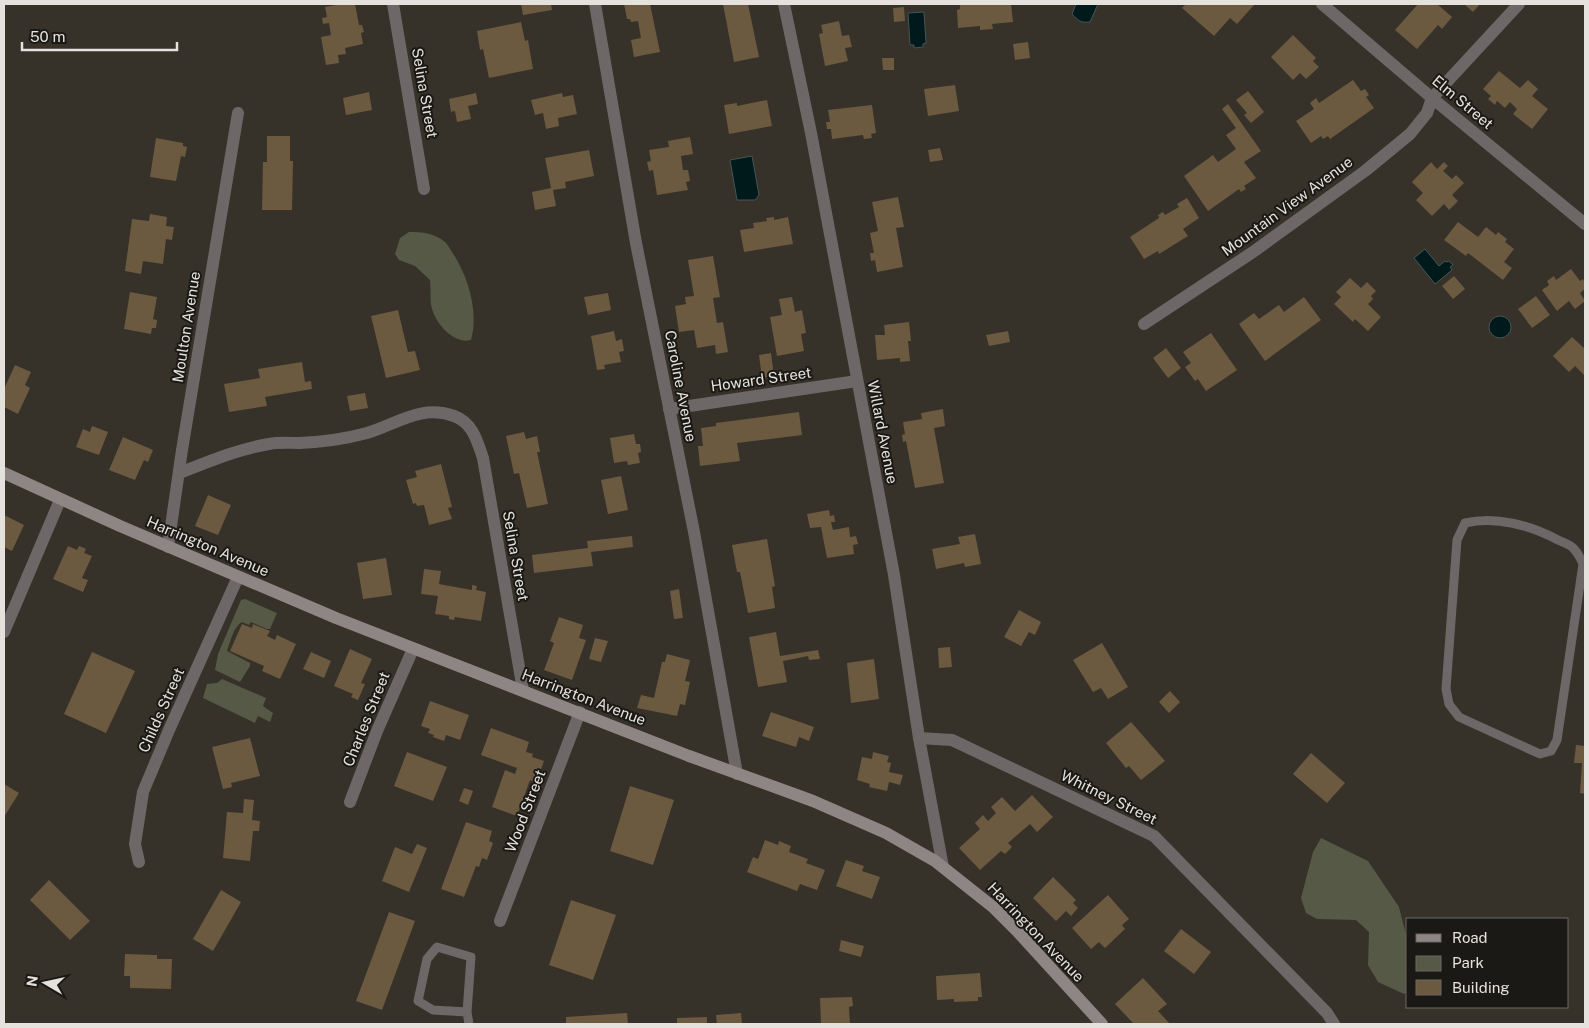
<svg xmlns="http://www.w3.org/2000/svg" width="1589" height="1028" font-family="'Public Sans',sans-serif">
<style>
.green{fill:#555945}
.water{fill:#001a1c;stroke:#455656}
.building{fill:#6b5a40}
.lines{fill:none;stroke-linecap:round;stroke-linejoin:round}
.service{stroke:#6d6867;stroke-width:9}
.minor{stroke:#6d6867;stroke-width:12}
.secondary{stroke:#8e8685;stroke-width:12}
.labels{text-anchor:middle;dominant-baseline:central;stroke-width:4;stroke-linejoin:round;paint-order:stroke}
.street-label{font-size:15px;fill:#e5e2dd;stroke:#1b1915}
</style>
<rect width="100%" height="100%" fill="#363129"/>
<g class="green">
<path d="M409,232C422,232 435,233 445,242C448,245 450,249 452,252C468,276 479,311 471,340C453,345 433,321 431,304C430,297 431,288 430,280L415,266L399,260L395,254L400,238Z"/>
<path d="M245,599L277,613L270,629H267L251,622L249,625L242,622C234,626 230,642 227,651L250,663V666L240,682L215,670L218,654L241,600Z"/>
<polygon points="222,679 266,698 263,706 273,713 270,722 258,716 255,723 203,698 207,684 217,683"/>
<polygon points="1321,838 1368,861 1399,907 1408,943 1408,992 1404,994 1378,982 1368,965 1369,932 1356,920 1317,919 1306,913 1301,898 1313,852"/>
</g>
<g class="water">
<path d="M1076,4H1098L1090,22C1080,23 1079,21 1072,14Z"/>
<polygon points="924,12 926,43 923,44 923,47 914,48 914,45 910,45 908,13"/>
<polygon points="752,156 759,195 755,200 737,200 730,160"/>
<polygon points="1425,249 1439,266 1445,261 1447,262 1449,261 1453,265 1450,267 1452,270 1435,284 1414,258"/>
<circle cx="1500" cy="327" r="11"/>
</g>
<g class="building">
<polygon points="342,4 355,4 359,25 362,25 364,32 361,33 363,44 345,48 346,54 338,55 339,63 326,65 321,37 331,35 329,23 323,24 322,18 327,17 325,7"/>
<polygon points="521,4 551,4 552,10 523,15"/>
<polygon points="624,4 650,4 660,52 634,57 631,40 641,38 638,21 631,22 630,19 627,19"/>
<polygon points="723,4 748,4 759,57 734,62"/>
<polygon points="960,4 1011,4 1013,22 992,24 993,29 980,30 980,26 958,28 957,10 960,9"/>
<polygon points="1186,4 1253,4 1254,5 1237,24 1230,18 1214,36 1182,8"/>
<polygon points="1418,4 1437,4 1452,17 1442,29 1438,25 1417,49 1395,30"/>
<polygon points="1464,4 1480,4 1473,12"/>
<polygon points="904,7 905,21 894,22 893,8"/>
<polygon points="839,21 842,36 849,35 852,47 845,48 848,61 825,66 819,34 823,33 821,25"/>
<polygon points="521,22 525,41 528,40 533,69 489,78 483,49 480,50 477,31"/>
<polygon points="1293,35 1316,58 1313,61 1319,67 1306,79 1300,73 1293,80 1271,57"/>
<polygon points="1028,42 1030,58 1015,60 1013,44"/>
<polygon points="882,58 894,58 894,70 883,70"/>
<polygon points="1499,71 1520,88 1528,80 1538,89 1532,96 1548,109 1532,129 1513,114 1517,109 1510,102 1505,108 1497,101 1495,105 1488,99 1491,96 1483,89"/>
<polygon points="1353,80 1361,91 1365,89 1369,95 1366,97 1374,108 1330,139 1328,136 1323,139 1321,136 1311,143 1296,121 1314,109 1310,103 1316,98 1319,103"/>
<polygon points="955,85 959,111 928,116 924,89"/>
<polygon points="1248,91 1264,112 1251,123 1244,115 1247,113 1236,100"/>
<polygon points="369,92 372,110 346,115 343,98"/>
<polygon points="476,93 478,104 468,106 471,119 457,122 455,111 451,112 449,99"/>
<polygon points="562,93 563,97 573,95 577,114 558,118 559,126 546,129 543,113 535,115 531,100"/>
<polygon points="767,100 772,126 729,134 724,105 737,103 737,106"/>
<polygon points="1228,104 1261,151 1244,162 1256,178 1244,186 1246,189 1241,192 1239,189 1208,211 1184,176 1213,155 1218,162 1236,149 1226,135 1236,128 1222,109"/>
<polygon points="872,105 876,133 871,134 872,138 864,139 863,135 832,139 831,129 827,129 826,122 830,122 828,110"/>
<polygon points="267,136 290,136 290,161 293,161 292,210 262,210 263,162 267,162"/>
<polygon points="690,137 693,154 681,156 683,170 688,170 690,181 686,182 688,190 657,195 653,170 649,171 647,162 651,161 649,150 669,147 668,141"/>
<polygon points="156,138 183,143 183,146 187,147 185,157 181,156 176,181 150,177"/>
<polygon points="940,148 943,160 930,162 928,150"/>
<polygon points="589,150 594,176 565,182 566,188 553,190 556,206 535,210 532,192 551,188 545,158"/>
<polygon points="1431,162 1437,169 1444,162 1448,166 1443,171 1452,179 1456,175 1464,183 1452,195 1458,201 1449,210 1444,204 1432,216 1416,200 1423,193 1412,182"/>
<polygon points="898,197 904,227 896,228 903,267 877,272 875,260 871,261 870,253 874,253 870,233 878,231 872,202"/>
<polygon points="1187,198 1199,218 1183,229 1188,236 1159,254 1158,251 1144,259 1130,237 1159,218 1158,215 1163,212 1165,215 1179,207 1177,204"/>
<polygon points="150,214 167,217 166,226 174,227 172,240 166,239 163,264 143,261 141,274 125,271 132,219 149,221"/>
<polygon points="774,217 774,220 788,217 793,244 744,252 740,230 754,228 753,223 767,221 766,218"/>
<polygon points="1458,222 1478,237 1486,227 1496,235 1498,232 1507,239 1505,242 1514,249 1504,262 1512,268 1503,280 1468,253 1466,256 1444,240"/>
<polygon points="713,256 720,297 713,298 717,323 723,322 728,352 716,354 715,345 697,348 694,330 679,332 675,306 686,304 685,297 694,296 688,260"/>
<polygon points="1571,269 1580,281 1583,279 1585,283 1585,289 1580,293 1585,301 1575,309 1569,301 1557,311 1542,290 1549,285 1547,281 1554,276 1556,280"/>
<polygon points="1454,276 1465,289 1453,299 1442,286"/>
<polygon points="1350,278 1361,288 1367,282 1376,291 1371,296 1373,299 1368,304 1381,317 1368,331 1355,319 1353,322 1334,304 1341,297 1336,292"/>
<polygon points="130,292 157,297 153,319 157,320 156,328 152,328 151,334 124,329"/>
<polygon points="608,293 611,310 588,315 584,297"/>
<polygon points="1536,296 1550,315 1532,328 1518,309"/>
<polygon points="792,297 795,312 802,310 806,333 801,334 804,351 777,356 770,317 782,315 779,299"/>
<polygon points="1304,297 1321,320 1265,361 1239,324 1254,313 1259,319 1279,305 1284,312"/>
<polygon points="398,310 408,352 415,351 420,370 386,378 371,316"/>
<polygon points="909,322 911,341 908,341 910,361 900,362 900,358 877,360 875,335 885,335 884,325"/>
<polygon points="614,331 616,341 622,339 624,351 619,352 621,362 604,365 605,369 597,370 591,336"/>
<polygon points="1008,331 1010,342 989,346 986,335"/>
<polygon points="1211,333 1237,370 1206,391 1198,379 1195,381 1185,367 1191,363 1183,352"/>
<polygon points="1572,337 1585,349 1585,376 1575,366 1569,372 1553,356"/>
<polygon points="1166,348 1181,368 1168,378 1153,358"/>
<polygon points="771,353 774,376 762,378 759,355"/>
<polygon points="302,362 305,382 311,381 312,389 265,397 267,406 229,412 224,384 260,378 258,369"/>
<polygon points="15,365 31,372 25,385 30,388 18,414 4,407 4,389"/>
<polygon points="365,393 368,408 350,411 347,396"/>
<polygon points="943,409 945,426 934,428 944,483 915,488 906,441 903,442 902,435 905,434 903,422 922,419 921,413"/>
<polygon points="799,412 802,435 737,443 740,461 700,466 698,446 703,446 701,428 716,426 716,423"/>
<polygon points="92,426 108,432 99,455 76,447 83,429 90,432"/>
<polygon points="524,432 526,439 537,436 540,452 537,452 548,504 527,508 519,473 514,474 506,436"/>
<polygon points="634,434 636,444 640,444 641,452 638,453 640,463 628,465 627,461 614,463 610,438"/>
<polygon points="123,437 153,450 148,462 144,460 135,480 109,470"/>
<polygon points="441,464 452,507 448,508 452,519 429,525 424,505 417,506 416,503 413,504 406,480 417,477 415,471"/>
<polygon points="621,476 628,510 608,514 601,480"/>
<polygon points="208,495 231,505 218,535 195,526"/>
<polygon points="829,510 830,516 834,515 835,522 831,522 833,530 849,527 850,537 856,536 858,544 853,545 854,554 827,558 821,527 810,528 807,514"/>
<polygon points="4,515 24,525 12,551 4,547"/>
<polygon points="975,534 981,564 965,567 964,563 936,569 932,549 960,544 958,537"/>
<polygon points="632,536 633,547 591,552 593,566 534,573 532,555 588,548 587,541"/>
<polygon points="767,539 775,586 772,587 775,608 748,613 740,572 737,572 732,545"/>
<polygon points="68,546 77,550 79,546 82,547 86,549 84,553 92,556 82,578 88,580 83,592 53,579"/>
<polygon points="386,558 392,595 363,599 357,563"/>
<polygon points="424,569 441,571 439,584 472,590 472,585 477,586 476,590 486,592 481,621 455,617 454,620 449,619 449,616 435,614 438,596 421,594"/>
<polygon points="679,589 683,618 674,619 670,591"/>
<polygon points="1019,610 1041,622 1035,635 1029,632 1021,646 1004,637"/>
<polygon points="559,617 583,625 579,638 586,640 572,680 544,670 554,643 550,641"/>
<polygon points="242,624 252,628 253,624 270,631 267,636 275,640 277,635 296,644 280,679 262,671 264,666 230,651"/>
<polygon points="776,632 780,656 818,650 820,659 809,660 808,656 783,661 787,682 758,687 749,637"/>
<polygon points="595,638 608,641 601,662 589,659"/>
<polygon points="1102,643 1128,687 1108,699 1101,688 1093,692 1073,660"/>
<polygon points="950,647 952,667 939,668 938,648"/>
<polygon points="350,649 372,659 361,683 365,684 358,700 351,697 353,694 334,686"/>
<polygon points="92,652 135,671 106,733 64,714"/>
<polygon points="311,652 331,661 324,678 303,669"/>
<polygon points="667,654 690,660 685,681 690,682 685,705 680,704 677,716 637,708 641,695 654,698 662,662 665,662"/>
<polygon points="874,659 879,699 851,703 847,663"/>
<polygon points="1170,691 1180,702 1169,713 1159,702"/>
<polygon points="430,701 469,715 460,740 446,735 444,741 433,737 434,735 428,733 430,729 421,726"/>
<polygon points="771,712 814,727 809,741 799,737 796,747 762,736"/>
<polygon points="1131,722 1165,761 1141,780 1129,766 1126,768 1106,743"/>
<polygon points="491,728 529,742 526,752 533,754 532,757 544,761 536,783 530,780 517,816 492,807 505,770 515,774 517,768 481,755"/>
<polygon points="250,738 260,776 231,783 232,787 223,789 212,747"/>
<polygon points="1576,745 1585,746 1585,794 1580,793 1582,763 1574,763"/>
<polygon points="407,752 447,767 433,801 394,786"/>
<polygon points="873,752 889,756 887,762 891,763 889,772 903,775 900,785 889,782 887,791 869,787 870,784 857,780 862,757 872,759"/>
<polygon points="1311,753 1345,783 1327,803 1293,774"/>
<polygon points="4,784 19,793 4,817"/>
<polygon points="630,786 674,800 653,865 610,851"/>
<polygon points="464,788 473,791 468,805 459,801"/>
<polygon points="1032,795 1053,817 1037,832 1030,824 1008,843 1012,847 1005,854 1001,851 980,870 959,848 980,829 975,823 983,815 988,821 996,813 991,807 1002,797 1015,811"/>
<polygon points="244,799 254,800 252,820 260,821 259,831 253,831 250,861 223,858 227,812 243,813"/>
<polygon points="466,822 492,831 489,841 493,843 487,860 482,858 479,867 476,866 464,897 441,889"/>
<polygon points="765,840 778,845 779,841 791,846 789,852 808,859 806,863 825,870 817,890 800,884 797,891 747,872 753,857 758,859"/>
<polygon points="417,844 427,848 409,892 382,881 395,847 412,854"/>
<polygon points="846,860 864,866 862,871 880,877 872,899 836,886"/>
<polygon points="1053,877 1076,900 1073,903 1078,908 1071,916 1066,911 1056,921 1033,898"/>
<polygon points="49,880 90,921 70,940 30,900"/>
<polygon points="221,890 241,902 213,951 193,939"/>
<polygon points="1108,895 1129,919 1122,925 1125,929 1105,948 1099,942 1091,949 1072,928"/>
<polygon points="571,900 616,915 593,980 549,965"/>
<polygon points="389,912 415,921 382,1010 356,1001"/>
<polygon points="1181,929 1211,952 1194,974 1164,951"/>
<polygon points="841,940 864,946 861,957 839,951"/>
<polygon points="125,954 157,955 157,959 172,959 171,989 130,988 130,976 124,976"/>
<polygon points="980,973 982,997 978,997 978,1001 954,1002 954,999 937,1000 936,976"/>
<polygon points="1143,978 1167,1004 1158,1011 1170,1024 1134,1024 1115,1004"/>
<polygon points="852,997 853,1006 849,1007 850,1024 821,1024 820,998"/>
<polygon points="627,1013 628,1024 566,1024 566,1017"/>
<polygon points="741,1013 742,1024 717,1024 716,1015"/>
<polygon points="707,1017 707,1024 677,1024 677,1018"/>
</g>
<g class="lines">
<g class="service">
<path d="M1583,564L1557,740L1551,751L1540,754L1459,717L1449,704L1446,689L1457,540L1465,523C1496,516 1530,525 1558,540C1562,542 1568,544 1572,547C1578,552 1583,563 1585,570"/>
<polyline points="467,1012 433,1010 418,1001 427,959 437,947 471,957 467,1012 469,1024"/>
</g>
<g class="minor">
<polyline points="393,4 424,189"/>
<polyline points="595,4 636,243 694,532 737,774"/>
<polyline points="784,4 811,133 894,575 919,738 943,867"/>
<polyline points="1322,4 1432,98 1585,224"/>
<polyline points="1144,324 1253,252 1365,171 1410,134 1427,113 1432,98 1519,4"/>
<polyline points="669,409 857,381"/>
<path d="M179,473C208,462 238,449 269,444C279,442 289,443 299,443C322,442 345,439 367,433C397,424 421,404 454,416C473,423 477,441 483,458L523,690"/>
<polyline points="168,547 182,450 238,113"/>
<polyline points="4,632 60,500"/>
<polyline points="919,738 952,740 1154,836 1327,1013 1334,1024"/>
<polyline points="350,802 377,731 413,649"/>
<polyline points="139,862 135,844 143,792 169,730 238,577"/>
<polyline points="500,921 580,712"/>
</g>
<polyline class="secondary" points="4,473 120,526 336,618 689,756 813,801 886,833 935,861 993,907 1017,931 1102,1024"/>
</g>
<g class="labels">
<g class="street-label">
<text transform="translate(425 93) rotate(80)">Selina Street</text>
<text transform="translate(1463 102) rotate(40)">Elm Street</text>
<text transform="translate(1287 206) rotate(-36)">Mountain View Avenue</text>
<text transform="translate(186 327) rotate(-81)">Moulton Avenue</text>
<text transform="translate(761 379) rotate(-8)">Howard Street</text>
<text transform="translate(681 386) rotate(79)">Caroline Avenue</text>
<text transform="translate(883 432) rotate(79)">Willard Avenue</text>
<text transform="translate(208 546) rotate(23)">Harrington Avenue</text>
<text transform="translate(516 556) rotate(80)">Selina Street</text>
<text transform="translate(584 697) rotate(21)">Harrington Avenue</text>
<text transform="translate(161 710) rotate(-66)">Childs Street</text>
<text transform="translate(366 719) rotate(-68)">Charles Street</text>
<text transform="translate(1109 797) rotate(26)">Whitney Street</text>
<text transform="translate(525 811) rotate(-69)">Wood Street</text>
<text transform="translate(1036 932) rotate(46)">Harrington Avenue</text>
</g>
</g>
<rect width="1589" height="1028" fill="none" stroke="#e5e2dd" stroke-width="10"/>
<rect x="1406" y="918" width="162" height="90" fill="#1b1915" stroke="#6c6965"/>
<rect x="1416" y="934" width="25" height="8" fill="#8e8685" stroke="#6c6965"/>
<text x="1452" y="943" font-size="15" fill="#e5e2dd">Road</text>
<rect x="1416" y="956" width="25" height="15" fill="#555945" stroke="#6c6965"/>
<text x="1452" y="968" font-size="15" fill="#e5e2dd">Park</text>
<rect x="1416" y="980" width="25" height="15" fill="#6b5a40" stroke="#6c6965"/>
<text x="1452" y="993" font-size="15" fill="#e5e2dd">Building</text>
<g transform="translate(45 983) rotate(279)" stroke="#1b1915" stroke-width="4" paint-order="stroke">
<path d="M0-4L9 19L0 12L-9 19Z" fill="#e5e2dd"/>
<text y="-8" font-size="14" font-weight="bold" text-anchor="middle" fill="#e5e2dd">N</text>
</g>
<path d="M22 42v8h155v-8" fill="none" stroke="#e5e2dd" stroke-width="2.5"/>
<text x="30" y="42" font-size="15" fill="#e5e2dd" stroke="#1b1915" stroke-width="4" paint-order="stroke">50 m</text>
</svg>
